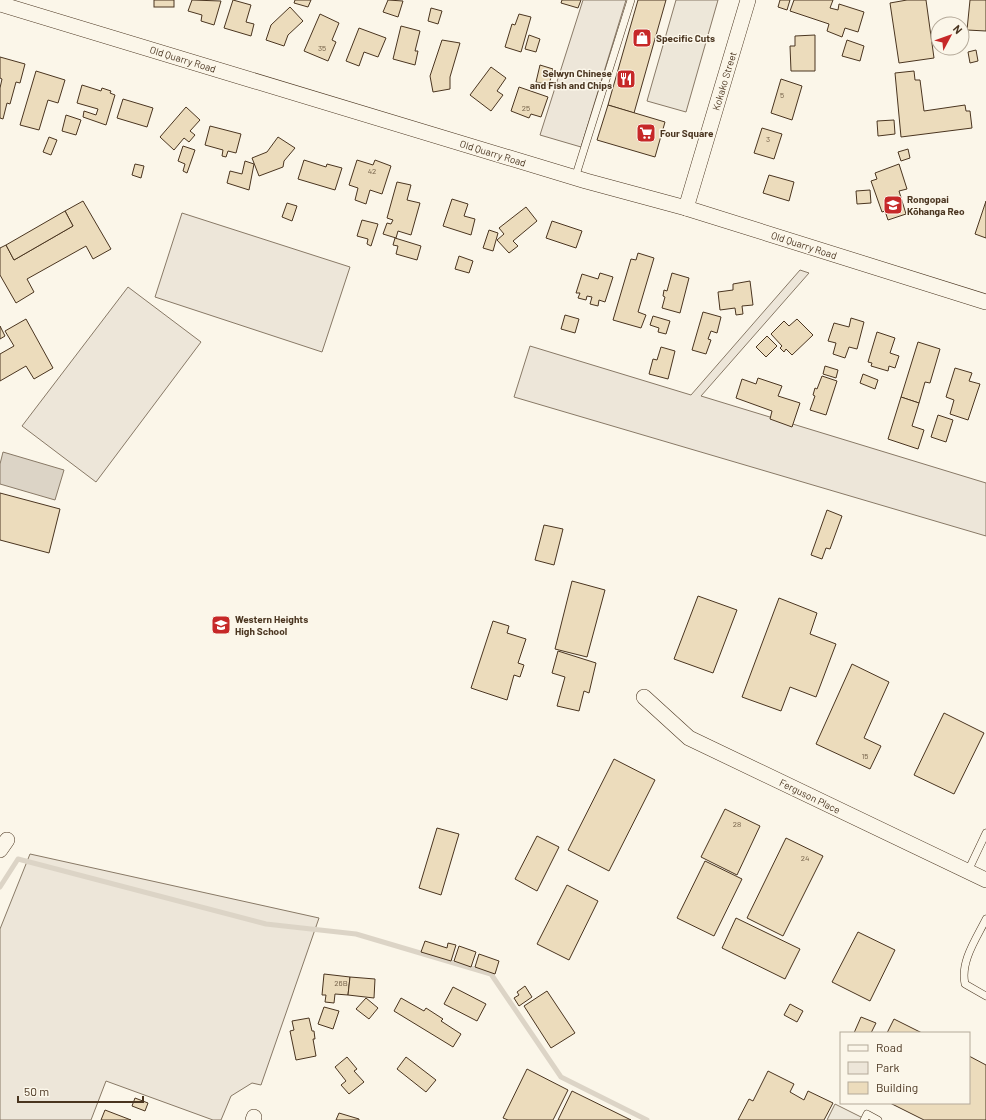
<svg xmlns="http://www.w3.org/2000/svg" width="986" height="1120" font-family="Barlow,sans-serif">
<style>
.green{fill:#ede6d9;stroke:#887966}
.parking{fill:#ede7d9;stroke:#887966}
.water{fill:#dcd4c6;stroke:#887966}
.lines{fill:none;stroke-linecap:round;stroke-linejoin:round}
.stream{stroke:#dcd4c6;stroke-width:5}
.building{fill:#ecdcbc;stroke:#4a3520}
.service-casing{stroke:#4a3520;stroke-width:8}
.minor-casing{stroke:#4a3520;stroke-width:16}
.service{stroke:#fbf6e9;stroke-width:7}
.minor{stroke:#fbf6e9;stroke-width:15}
.labels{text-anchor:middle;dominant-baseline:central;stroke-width:3;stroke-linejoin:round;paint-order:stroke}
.number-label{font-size:8px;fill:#725f47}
.poi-label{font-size:10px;font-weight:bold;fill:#4a3520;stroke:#fbf6e9;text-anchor:start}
.street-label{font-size:10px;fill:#4a3520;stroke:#fbf6e9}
</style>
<rect width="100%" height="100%" fill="#fbf6e9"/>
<g class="green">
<polygon points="583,0 626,0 581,147 540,135"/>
<polygon points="182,213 350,267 322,352 155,297"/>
<polygon points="800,270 809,273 701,396 986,483 986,536 514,397 530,346 691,395"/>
<polygon points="128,287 201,342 96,482 22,426"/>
<polygon points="30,854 319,918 261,1085 252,1083 231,1096 221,1120 213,1120 106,1081 91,1120 0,1120 0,929"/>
</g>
<g class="parking">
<polygon points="676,0 718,0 686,112 647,101"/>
<polygon points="835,1104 867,1120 827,1120"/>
</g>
<polygon class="water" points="3,452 64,470 55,500 0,484 0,464"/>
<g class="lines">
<polyline class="stream" points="0,887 18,859 266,924 356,934 491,974 561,1077 647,1120"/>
</g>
<g class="building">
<rect x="154" y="0" width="20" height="7"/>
<polygon points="192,0 221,1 214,25 201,21 202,15 188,11"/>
<polygon points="233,0 251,5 246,22 254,24 251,36 224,28"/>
<polygon points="295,0 311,0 308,7 294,3"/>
<polygon points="388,0 403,1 398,17 383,12"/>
<polygon points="562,0 581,0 578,8 561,3"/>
<polygon points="638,0 666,0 634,113 608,105"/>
<polygon points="780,0 790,0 787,10 778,7"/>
<polygon points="794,0 833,0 830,8 838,10 839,4 864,12 858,32 845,28 842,37 827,31 829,24 790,11"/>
<polygon points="907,0 926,0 934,58 899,63 890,3"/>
<polygon points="970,0 986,0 986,31 967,30"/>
<polygon points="290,7 303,21 288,35 284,46 266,40 271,25"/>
<polygon points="431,8 442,11 438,24 428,21"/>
<polygon points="320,14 339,23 332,40 336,42 328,61 304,51"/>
<polygon points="519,14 531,17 521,52 505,47 512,24 515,25"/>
<polygon points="401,26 420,31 415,51 418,51 415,65 393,59"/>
<polygon points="359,28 386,38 378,57 364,52 359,66 346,61"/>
<polygon points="529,35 540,39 536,52 525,49"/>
<polygon points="815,35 815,71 791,71 790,46 795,46 795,36"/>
<polygon points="442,40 460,43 450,77 450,89 433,92 430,76"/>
<polygon points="847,40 864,46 860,61 842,56"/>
<polygon points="976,50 978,61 970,63 968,52"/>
<polygon points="0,57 25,64 20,83 16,82 10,104 7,103 3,119 0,118 0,88 2,79 0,78"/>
<polygon points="540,65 553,69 549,85 536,82"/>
<polygon points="491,67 506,78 497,91 503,95 491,111 470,95"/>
<polygon points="36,71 65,80 58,103 48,100 39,130 20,125"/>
<polygon points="914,71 915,80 920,80 924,111 965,105 966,111 970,111 972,128 901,137 895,73"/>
<polygon points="781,79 802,86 792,120 771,113"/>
<polygon points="82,85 101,91 102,88 111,91 110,93 115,95 106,125 83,117 84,111 96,115 98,109 77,103"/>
<polygon points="519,87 548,97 541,117 531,114 529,118 511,111"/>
<polygon points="123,99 153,108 147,127 117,118"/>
<polygon points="608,105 665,122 655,157 597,140"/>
<polygon points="186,107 200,120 190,131 195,135 189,142 184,138 174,150 160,137"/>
<polygon points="66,115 81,120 76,135 62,131"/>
<polygon points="894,120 895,134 878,136 877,121"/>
<polygon points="210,126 241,134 236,153 228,151 226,157 222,156 223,150 205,145"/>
<polygon points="762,128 782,134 774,159 754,153"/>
<polygon points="49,137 57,140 51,155 43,152"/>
<polygon points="278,137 295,148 284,161 283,167 259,176 252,158 267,152"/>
<polygon points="183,146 195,150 187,173 183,171 185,164 178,161"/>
<polygon points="908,149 910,158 901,161 898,152"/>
<polygon points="304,160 326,167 327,164 342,168 335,190 298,179"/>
<polygon points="357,160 373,165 375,160 391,166 382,194 370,190 366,204 355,200 358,188 349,185"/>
<polygon points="245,161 254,164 249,190 227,183 230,171 242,174"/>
<polygon points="135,164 144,166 141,178 132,175"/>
<polygon points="899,164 907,189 899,191 906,214 888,220 885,211 882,212 871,181 877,179 875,173"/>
<polygon points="769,175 794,182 789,201 763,193"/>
<polygon points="397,182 411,185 407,200 420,203 411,235 398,231 396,238 383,234 387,223 391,224 393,220 387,218"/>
<polygon points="870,190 871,203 857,204 856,191"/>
<polygon points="452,199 468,204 464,216 475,219 471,235 443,226"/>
<polygon points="83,201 111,249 93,259 86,246 27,279 34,292 16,303 0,275 0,248 6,245 14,260 73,226 65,211"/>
<polygon points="986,201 986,238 975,234"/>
<polygon points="287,203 297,206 292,221 282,217"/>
<polygon points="526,207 537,221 513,241 518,246 509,253 497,240 504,234 499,228"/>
<polygon points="65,211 73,226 14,260 6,245"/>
<polygon points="362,220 378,224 371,246 367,244 368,239 357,236"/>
<polygon points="552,221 582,231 576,248 546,238"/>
<polygon points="489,230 498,233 493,251 483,248"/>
<polygon points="395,238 421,246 417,260 396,254 398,246 393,245"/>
<polygon points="638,253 654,258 638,312 646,315 641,328 613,320 631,259 636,260"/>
<polygon points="459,256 473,261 469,273 455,269"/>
<polygon points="600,273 613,277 605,302 599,300 598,306 590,304 592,297 587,296 586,300 578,298 580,293 576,293 582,274 598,279"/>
<polygon points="672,273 689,278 680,313 662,308 665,297 663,296 664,290 667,291"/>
<polygon points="750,281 753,305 742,306 743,314 736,315 735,308 720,310 718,292 733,290 733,284"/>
<polygon points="703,312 721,317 717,333 711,331 708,339 711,340 706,354 692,350"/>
<polygon points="565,315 579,319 575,333 561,329"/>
<polygon points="653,316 670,321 666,334 658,332 659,328 650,325"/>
<polygon points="851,318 864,322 857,349 849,347 845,358 833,354 836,343 828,341 834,323 849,327"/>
<polygon points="26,319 53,368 34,379 26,366 0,381 0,354 14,346 5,331"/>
<polygon points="797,319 813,335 792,355 786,349 784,352 780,348 782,346 771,334 784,321 789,326"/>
<polygon points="0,326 5,336 0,339"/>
<polygon points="877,332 895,338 890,353 899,356 895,368 889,366 888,371 871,366 872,363 868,362"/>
<polygon points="767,336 777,346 766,357 756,347"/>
<polygon points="918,342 940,349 930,383 925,382 919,403 901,397"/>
<polygon points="661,347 675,351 668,379 649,374 653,359 657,360"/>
<polygon points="825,366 838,370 836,378 823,374"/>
<polygon points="955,368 972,373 969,381 980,384 968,420 950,414 954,400 946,397"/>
<polygon points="863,374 878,380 875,389 860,383"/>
<polygon points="822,376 837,381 826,415 810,410 815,396 813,395 815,388 817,389"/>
<polygon points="758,378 782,386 778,396 800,403 792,427 770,419 772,411 736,398 742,379 756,384"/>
<polygon points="901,397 919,403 912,426 924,430 918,449 888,439"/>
<polygon points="938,415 953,420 946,442 931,437"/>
<polygon points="0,493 60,509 49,553 0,540"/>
<polygon points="827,510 842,516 830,549 826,548 822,559 811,555"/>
<polygon points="544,525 563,529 554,565 535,560"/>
<polygon points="572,581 605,590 587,657 555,649"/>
<polygon points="698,596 737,610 713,673 674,659"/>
<polygon points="779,598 817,613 810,634 836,644 816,697 790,687 781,711 742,697"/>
<polygon points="493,621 509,626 507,633 526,639 518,663 524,665 520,677 514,675 507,700 471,688"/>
<polygon points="558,651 596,663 589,693 584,691 579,711 557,706 565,677 552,673"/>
<polygon points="852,664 889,682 864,738 881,746 870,769 816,744"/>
<polygon points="944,713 984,733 954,794 914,775"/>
<polygon points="614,759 655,780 609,871 568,850"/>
<polygon points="725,809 760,826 737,875 701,857"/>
<polygon points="437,828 459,834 441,895 419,888"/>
<polygon points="537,836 559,847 537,891 515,879"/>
<polygon points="786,838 823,856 783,936 747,918"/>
<polygon points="705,861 742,879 714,936 677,918"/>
<polygon points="567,885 598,901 569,960 537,944"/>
<polygon points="736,918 800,949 785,979 722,948"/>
<polygon points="858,932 895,950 870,1001 832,982"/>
<polygon points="425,941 447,948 448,943 456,945 451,961 421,952"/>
<polygon points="459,946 476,952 471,967 454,961"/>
<polygon points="479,954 499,961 495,974 475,967"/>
<polygon points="324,974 350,977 348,995 335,994 334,1003 325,1002 326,995 322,995"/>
<polygon points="350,977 375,979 374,998 348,995"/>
<polygon points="525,986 532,997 519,1006 514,998 519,995 517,992"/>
<polygon points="453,987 486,1004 477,1021 444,1004"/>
<polygon points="547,991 575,1033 551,1048 524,1006"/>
<polygon points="366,998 378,1008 369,1019 356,1009"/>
<polygon points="401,998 424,1011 426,1008 443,1019 441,1021 461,1034 453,1047 394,1011"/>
<polygon points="790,1004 803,1011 797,1022 784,1015"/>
<polygon points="324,1007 339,1011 333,1029 318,1024"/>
<polygon points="861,1017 876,1023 871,1033 854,1033"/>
<polygon points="309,1018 312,1031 314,1031 315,1039 313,1039 316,1056 296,1060 290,1031 294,1030 292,1021"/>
<polygon points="894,1019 922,1033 887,1033"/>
<polygon points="969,1056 986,1065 986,1120 924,1120 890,1103 969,1103"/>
<polygon points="347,1057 357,1069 354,1071 364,1082 349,1094 341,1085 346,1081 335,1067"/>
<polygon points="406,1057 436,1080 426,1092 397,1069"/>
<polygon points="527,1069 568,1090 553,1120 508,1120 503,1118"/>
<polygon points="768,1071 794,1084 790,1092 804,1100 808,1091 833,1103 824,1120 738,1120 749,1099 753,1101"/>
<polygon points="572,1091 631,1120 558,1120"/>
<polygon points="135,1098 148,1103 145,1111 132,1106"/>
<polygon points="105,1110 131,1120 101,1120"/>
<polygon points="339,1113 359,1119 359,1120 336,1120"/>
</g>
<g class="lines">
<g class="service-casing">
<g id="service">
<polyline points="575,178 631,0"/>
<polyline points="968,871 986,833"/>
<path d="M986,919C976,939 960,962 965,984L986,996"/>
<polyline points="864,1120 867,1114 878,1120"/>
</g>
</g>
<g class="minor-casing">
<g id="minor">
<polyline points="0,4 586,181 686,208 986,302"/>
<polyline points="686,208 748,0"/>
<polyline points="644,697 689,738 986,880"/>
<polyline points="0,850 7,840"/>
<polyline points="253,1120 254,1117"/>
</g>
</g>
<use href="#service" class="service"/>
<use href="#minor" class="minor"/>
</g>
<defs>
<g id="shop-square" transform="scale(1)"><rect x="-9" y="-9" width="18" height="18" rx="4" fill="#c62828" stroke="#fbf6e9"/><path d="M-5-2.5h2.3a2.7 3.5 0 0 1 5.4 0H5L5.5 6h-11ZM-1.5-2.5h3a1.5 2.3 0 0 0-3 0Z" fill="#fff"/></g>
<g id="restaurant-square" transform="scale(1)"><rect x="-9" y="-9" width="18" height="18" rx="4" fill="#c62828" stroke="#fbf6e9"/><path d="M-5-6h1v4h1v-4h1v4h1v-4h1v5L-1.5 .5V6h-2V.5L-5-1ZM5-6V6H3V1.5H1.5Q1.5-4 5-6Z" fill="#fff"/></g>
<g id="supermarket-square" transform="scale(1)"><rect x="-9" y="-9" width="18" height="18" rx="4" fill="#c62828" stroke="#fbf6e9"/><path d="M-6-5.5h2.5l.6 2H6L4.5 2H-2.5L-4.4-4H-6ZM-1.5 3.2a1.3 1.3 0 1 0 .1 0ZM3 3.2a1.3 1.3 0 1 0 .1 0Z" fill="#fff"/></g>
<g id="school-square" transform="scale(1)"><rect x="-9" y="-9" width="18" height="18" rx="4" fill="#c62828" stroke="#fbf6e9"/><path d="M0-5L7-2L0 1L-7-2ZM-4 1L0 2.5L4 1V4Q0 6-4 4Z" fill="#fff"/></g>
</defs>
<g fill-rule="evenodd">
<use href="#shop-square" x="642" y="38"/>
<use href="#restaurant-square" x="626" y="79"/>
<use href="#supermarket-square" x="646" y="133"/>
<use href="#school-square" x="893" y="205"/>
<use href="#school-square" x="221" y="625"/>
</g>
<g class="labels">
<g class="number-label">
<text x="322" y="48">35</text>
<text x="782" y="95">5</text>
<text x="526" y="108">25</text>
<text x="768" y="139">3</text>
<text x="372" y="171">42</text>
<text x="865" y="756">15</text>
<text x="737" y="824">28</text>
<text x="805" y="858">24</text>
<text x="341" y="983">26B</text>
</g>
<g class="poi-label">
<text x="656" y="38">Specific Cuts</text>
<text x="612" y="73" text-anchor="end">Selwyn Chinese<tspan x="612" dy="12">and Fish and Chips</tspan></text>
<text x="660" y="133">Four Square</text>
<text x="907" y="199">Rongopai<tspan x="907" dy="12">Kōhanga Reo</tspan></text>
<text x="235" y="619">Western Heights<tspan x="235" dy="12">High School</tspan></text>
</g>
<g class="street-label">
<text transform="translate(183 59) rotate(17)">Old Quarry Road</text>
<text transform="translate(724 81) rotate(-73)">Kokako Street</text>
<text transform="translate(493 153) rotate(17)">Old Quarry Road</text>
<text transform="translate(804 245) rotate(18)">Old Quarry Road</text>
<text transform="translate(810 796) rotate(26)">Ferguson Place</text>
</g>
</g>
<rect x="840" y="1032" width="130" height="72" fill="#fbf6e9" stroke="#b4a999"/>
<rect x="848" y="1045" width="20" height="6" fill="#fbf6e9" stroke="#b4a999"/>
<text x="876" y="1052" font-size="12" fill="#4a3520">Road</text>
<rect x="848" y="1062" width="20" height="12" fill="#ede6d9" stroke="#b4a999"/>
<text x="876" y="1072" font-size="12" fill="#4a3520">Park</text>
<rect x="848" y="1082" width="20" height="12" fill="#ecdcbc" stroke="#b4a999"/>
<text x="876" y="1092" font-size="12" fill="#4a3520">Building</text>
<g transform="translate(950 36) rotate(49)"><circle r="19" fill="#fbf6e9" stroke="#b4a999"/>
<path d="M0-3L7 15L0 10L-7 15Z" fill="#c62828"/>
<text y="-6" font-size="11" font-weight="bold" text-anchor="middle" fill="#4a3520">N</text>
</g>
<path d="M18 1096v6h125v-6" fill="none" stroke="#4a3520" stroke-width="2"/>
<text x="24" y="1096" font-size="12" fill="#4a3520" stroke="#fbf6e9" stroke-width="3" paint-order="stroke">50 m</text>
</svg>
